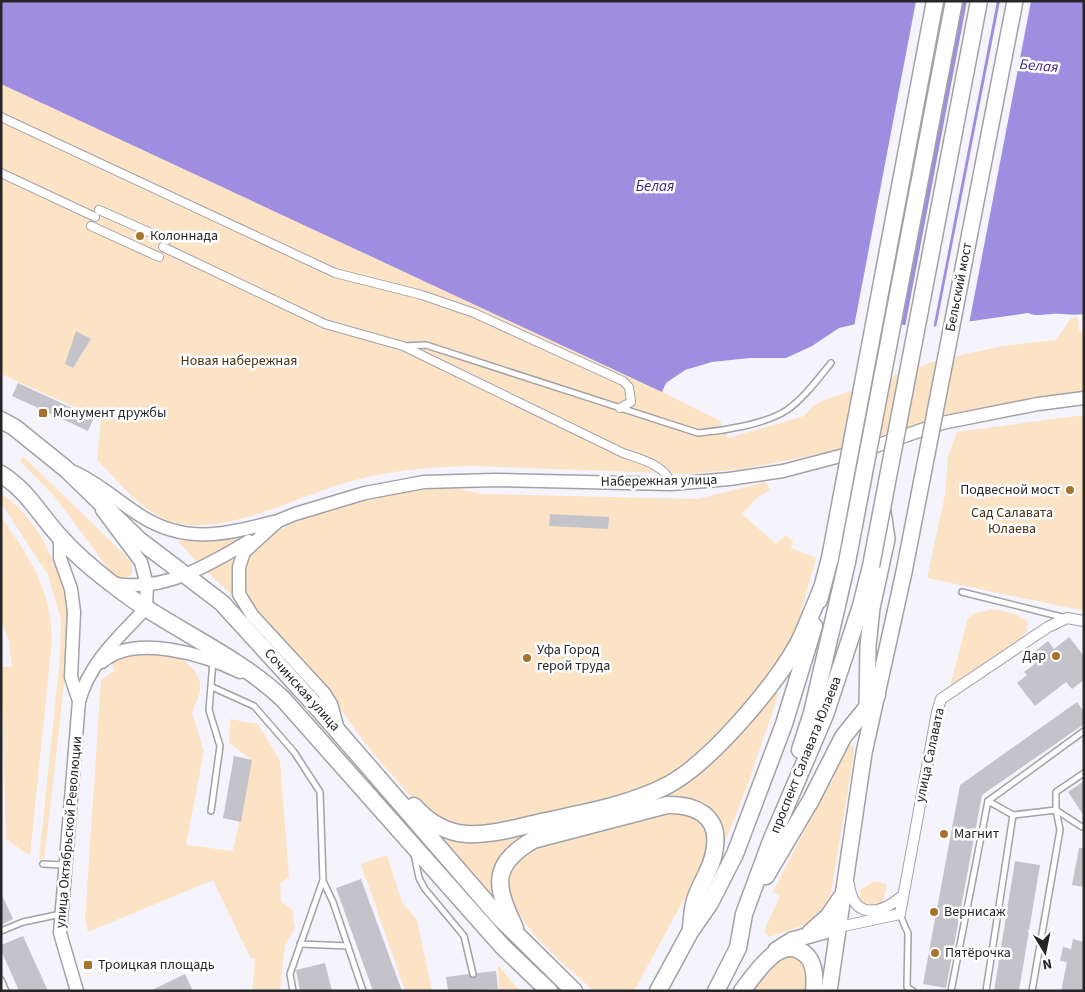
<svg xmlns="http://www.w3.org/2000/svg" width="1085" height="992" font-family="'Source Sans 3',sans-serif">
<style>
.green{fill:#fde3c6}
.water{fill:#9f8ee0}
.pier{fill:#f5f4fc}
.building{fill:#c4c3ca}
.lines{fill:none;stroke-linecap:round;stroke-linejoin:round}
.service-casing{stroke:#a2a1a8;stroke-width:8}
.pedestrian-casing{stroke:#a2a1a8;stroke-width:10}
.minor-casing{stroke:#a2a1a8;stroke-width:12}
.tertiary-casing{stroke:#a2a1a8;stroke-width:15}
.secondary-casing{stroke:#a2a1a8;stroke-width:18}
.primary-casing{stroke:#a2a1a8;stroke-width:19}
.service{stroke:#fff;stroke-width:5}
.pedestrian{stroke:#fff;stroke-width:8}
.minor{stroke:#fff;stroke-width:10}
.tertiary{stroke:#fff;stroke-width:12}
.secondary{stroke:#fff;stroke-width:15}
.primary{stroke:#fff;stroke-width:16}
.secondary-bridge-casing{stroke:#a2a1a8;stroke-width:18;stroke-linecap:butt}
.primary-bridge-casing{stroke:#a2a1a8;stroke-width:19;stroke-linecap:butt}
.secondary-bridge{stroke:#fff;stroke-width:15}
.primary-bridge{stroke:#fff;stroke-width:16}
.poi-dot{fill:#a7722c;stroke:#fff;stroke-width:2}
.labels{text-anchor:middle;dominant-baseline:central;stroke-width:5;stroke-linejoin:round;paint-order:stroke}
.poi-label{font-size:14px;fill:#262629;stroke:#fff;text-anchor:start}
.street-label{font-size:14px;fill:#262629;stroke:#fff}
.park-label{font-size:14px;fill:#4a3110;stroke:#fff}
.water-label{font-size:15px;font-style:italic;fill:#412180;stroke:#fff}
</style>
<rect width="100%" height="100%" fill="#f5f4fc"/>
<g class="green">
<path d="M1,84L662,392L720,421L728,438L804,416L811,408L819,402L935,361L1002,346L1056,340L1071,318L1078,317L1079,331H1084V391L1037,398L942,417L820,454L742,469L687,474L473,466C430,467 387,470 345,483C296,497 227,535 177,523C142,515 122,484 97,460L101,419L1,374Z"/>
<polygon points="1084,415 1084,611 927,578 945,495 948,456 957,432"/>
<path d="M24,457L132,562V574C122,580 118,579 110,571L55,497L21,462L20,459Z"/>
<polygon points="766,482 770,490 756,499 742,514 776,544 786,535 793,541 791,548 816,558 794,638 779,666 700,756 679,772 639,791 581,807 496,825 462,828 423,810 371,751 333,699 266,626 247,597 244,570 248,557 265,538 298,520 337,507 398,492 432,489 455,488 483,494 698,499"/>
<path d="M1,494C38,516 65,576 68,617C70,644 65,674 62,701C57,754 50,807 44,859H39L60,657L61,620L48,575L1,503Z"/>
<path d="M1,517C30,558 51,588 52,640L30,856L6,839L1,667H12L9,641L1,621Z"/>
<polygon points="248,535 197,562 177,540 205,542"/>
<polygon points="237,553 233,580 233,596 205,570"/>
<polygon points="995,609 1015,614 1028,622 1027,632 1020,639 950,686 968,618 976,613"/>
<polygon points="130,655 169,655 184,660 195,671 200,682 200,692 192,713 204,751 186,845 233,851 252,760 229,743 230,719 258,724 280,761 289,877 280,883 281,902 292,909 295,928 285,945 280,991 252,991 255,958 251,959 213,880 88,932 85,919 101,680 114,671 112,663"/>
<path d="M776,691L778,696L748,784L723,847C722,808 701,794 663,799V796C711,770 740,731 776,691Z"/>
<path d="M848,744L854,747V753L831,893C817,925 799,927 769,937L764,931L780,896L773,892Z"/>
<path d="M683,811C709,824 710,831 706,859L634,991H594C567,966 476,897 519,857C523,853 530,851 536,848L647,818Z"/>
<path d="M535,831C528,837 519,840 511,845C493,859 488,881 494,902L434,832L449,839L461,841Z"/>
<polygon points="387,855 402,902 417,920 432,991 405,991 361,864"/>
<path d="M874,881L887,884C884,904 881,910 860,903V890Z"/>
<path d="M790,956C805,961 808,976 806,991H753C763,976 772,960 790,956Z"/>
<polygon points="498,965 520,991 499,991"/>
</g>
<path class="water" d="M1,1H1084V314C1072,316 1063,313 1052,314C1042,314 1038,317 1028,313L930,327L865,322L839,328L812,346L786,358H750L712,362L685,370L666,383L662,392L1,84Z"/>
<g class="pier">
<polygon points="916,1 963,1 901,327 866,324 854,327"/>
<polygon points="967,1 997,1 933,329 905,327"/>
<polygon points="1000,1 1031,1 969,324 936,328"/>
</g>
<g class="building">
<polygon points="76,331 91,339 73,368 65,364"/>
<polygon points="18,383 94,418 88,431 12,396"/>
<polygon points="550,514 609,517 608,529 549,526"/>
<polygon points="1069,637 1084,656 1084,680 1072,689 1066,682 1035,706 1017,683 1027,675 1024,672 1035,664 1029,656 1048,641 1054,649"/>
<polygon points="1077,702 1084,712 1084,724 982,795 946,988 923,984 960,785"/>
<polygon points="234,756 252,760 241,822 223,818"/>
<polygon points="1084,781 1084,816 1068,792"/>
<polygon points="1079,848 1084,848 1084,887 1072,885"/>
<polygon points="1015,861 1040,865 1019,991 994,991"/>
<polygon points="361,879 402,991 373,991 336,888"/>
<polygon points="1,893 13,919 1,925"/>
<polygon points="23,936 48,991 19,991 1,950 1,945"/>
<polygon points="1073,939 1084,942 1084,991 1061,991 1067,962 1060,961 1063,947 1071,949"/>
<polygon points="325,963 332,991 300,991 296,970"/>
<polygon points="496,971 498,989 448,991 446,977 469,974 474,978 477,973"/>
<polygon points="185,974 193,991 150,991"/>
</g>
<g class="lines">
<g class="service-casing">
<g id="service">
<path d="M403,346L426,345L698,433C723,431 766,424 787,410C804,398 818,379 831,363"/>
<polyline points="962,592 1066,618"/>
<polyline points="212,687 254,706 294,752 320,792 323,880 290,974 293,991"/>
<polyline points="988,801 1013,815 1056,810 1082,827 1084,826"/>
<polyline points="211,811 220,746 209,710 213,661"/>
<polyline points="414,854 419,878 425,889 464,936 473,974"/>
<polyline points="43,864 64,865"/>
<polyline points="323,881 333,902 363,991"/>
<polyline points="900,915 908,933 907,987 913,991"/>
<polyline points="1,931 23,922 61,914"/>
<polyline points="300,944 348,946"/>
<polyline points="1,980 6,991"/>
<polyline points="951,991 988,801 1084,731"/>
<polyline points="986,991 1013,815"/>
<polyline points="1032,991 1060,830 1056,810 1056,792 1084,773"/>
</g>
</g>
<g class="pedestrian-casing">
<g id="pedestrian">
<polyline points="1,117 335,273 422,295 474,313 623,381 629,387 631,402 620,408"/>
<polyline points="1,173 95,217"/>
<polyline points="99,210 167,240"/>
<polyline points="91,226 159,257"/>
<path d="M163,247L325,324L403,346L623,453C640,459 666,465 671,484"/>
</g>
</g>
<g class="minor-casing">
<g id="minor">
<path d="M849,884C853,918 878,916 901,897"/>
<polyline points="839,927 900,914 937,712 941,699 1048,627 1067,618 1084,621"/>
</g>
</g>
<g class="tertiary-casing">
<g id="tertiary">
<path d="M74,472C100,484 117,501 141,516C185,544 225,535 273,522"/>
<polyline points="60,537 60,558 71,589 74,612 71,677 79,701"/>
<path d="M112,583C161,594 209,565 249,541"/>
<path d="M102,662C135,633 206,655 240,672"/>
<polyline points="338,729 331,704 324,693 252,615 239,594 239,567 244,552 278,521 295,514 365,493 424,482 494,480 671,484 729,479 783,471 867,449 942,423 1038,404 1084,398"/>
<path d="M77,991L60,933L79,701C90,662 119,637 146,608L147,585L141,562L102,510"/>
</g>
</g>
<g class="secondary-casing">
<g id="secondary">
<polyline points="867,707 868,646 872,608 887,539 883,512"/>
<polyline points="810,932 828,916 841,897"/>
<polyline points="776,950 792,940 839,927"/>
<polyline points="829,991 864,753 904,572"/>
</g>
</g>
<g class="primary-casing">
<g id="primary">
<polyline points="1,420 14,427 66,469 138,539 222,603 316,706 499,917 574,991"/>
<path d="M1,474C27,490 40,515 60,537C74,553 94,570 111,583C165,627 232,651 283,699L503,947L549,991"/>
<polyline points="819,600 830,558"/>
<polyline points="800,750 812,713 847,562"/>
<path d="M414,806C449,846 486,835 533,824C576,814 624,807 664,787C708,766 775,686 799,642C807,625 814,607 821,590"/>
<polyline points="766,876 811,800 843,737 877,695"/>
<path d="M515,928C496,887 489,866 533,840L667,805C694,804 719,815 715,846C714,864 702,881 696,897C692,907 692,918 691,928"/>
<polyline points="658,991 690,932 710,903 735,854 784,724 814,626"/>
<polyline points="716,991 738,948 744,914 771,841 825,715 861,606 871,566"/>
<path d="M742,991C756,973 783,929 808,957C815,965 815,980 814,991"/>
</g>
</g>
<use href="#service" class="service"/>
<use href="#pedestrian" class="pedestrian"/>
<use href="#minor" class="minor"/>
<use href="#tertiary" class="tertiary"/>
<use href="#secondary" class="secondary"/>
<use href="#primary" class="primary"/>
<g class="secondary-bridge-casing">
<polyline id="secondary-bridge" points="904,572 1015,1"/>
</g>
<g class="primary-bridge-casing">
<g id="primary-bridge">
<polyline points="830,558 935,1"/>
<polyline points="847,562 954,1"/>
<polyline points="871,566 979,1"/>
</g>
</g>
<use href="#secondary-bridge" class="secondary-bridge"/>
<use href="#primary-bridge" class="primary-bridge"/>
</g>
<g class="poi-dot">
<circle cx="140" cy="236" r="5"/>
<rect x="38" y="408" width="10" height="10" rx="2.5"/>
<circle cx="1070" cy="490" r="5"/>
<circle cx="1056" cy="656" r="5"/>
<circle cx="527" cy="658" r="5"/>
<circle cx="944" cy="834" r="5"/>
<circle cx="934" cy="912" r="5"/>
<circle cx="935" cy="953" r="5"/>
<rect x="83" y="960" width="10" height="10" rx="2.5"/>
</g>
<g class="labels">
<g class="poi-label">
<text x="150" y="236">Колоннада</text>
<text x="53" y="413">Монумент дружбы</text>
<text x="1060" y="490" text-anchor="end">Подвесной мост</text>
<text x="537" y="650">Уфа Город<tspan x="537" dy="16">герой труда</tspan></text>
<text x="1046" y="656" text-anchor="end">Дар</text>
<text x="954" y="834">Магнит</text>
<text x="944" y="912">Вернисаж</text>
<text x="945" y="953">Пятёрочка</text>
<text x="98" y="965">Троицкая площадь</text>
</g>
<g class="street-label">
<text transform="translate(959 287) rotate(-79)">Бельский мост</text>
<text transform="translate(659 481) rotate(-1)">Набережная улица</text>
<text transform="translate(302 690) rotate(48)">Сочинская улица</text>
<text transform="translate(806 755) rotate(-68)">проспект Салавата Юлаева</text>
<text transform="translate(930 755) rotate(-78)">улица Салавата</text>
<text transform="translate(69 832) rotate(-85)">улица Октябрьской Революции</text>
</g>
<g class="park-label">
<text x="239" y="361">Новая набережная</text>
<text x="1012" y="513">Сад Салавата<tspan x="1012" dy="16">Юлаева</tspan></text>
</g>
<g class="water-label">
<text transform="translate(1039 66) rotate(5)">Белая</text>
<text x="655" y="186">Белая</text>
</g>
</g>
<rect width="1085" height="992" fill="none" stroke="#262629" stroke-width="5"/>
<g transform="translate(1045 952) rotate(170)" stroke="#ffffff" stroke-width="4" paint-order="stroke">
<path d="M0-4L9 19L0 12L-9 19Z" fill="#262629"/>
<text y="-8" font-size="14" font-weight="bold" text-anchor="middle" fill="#262629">N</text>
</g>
</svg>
